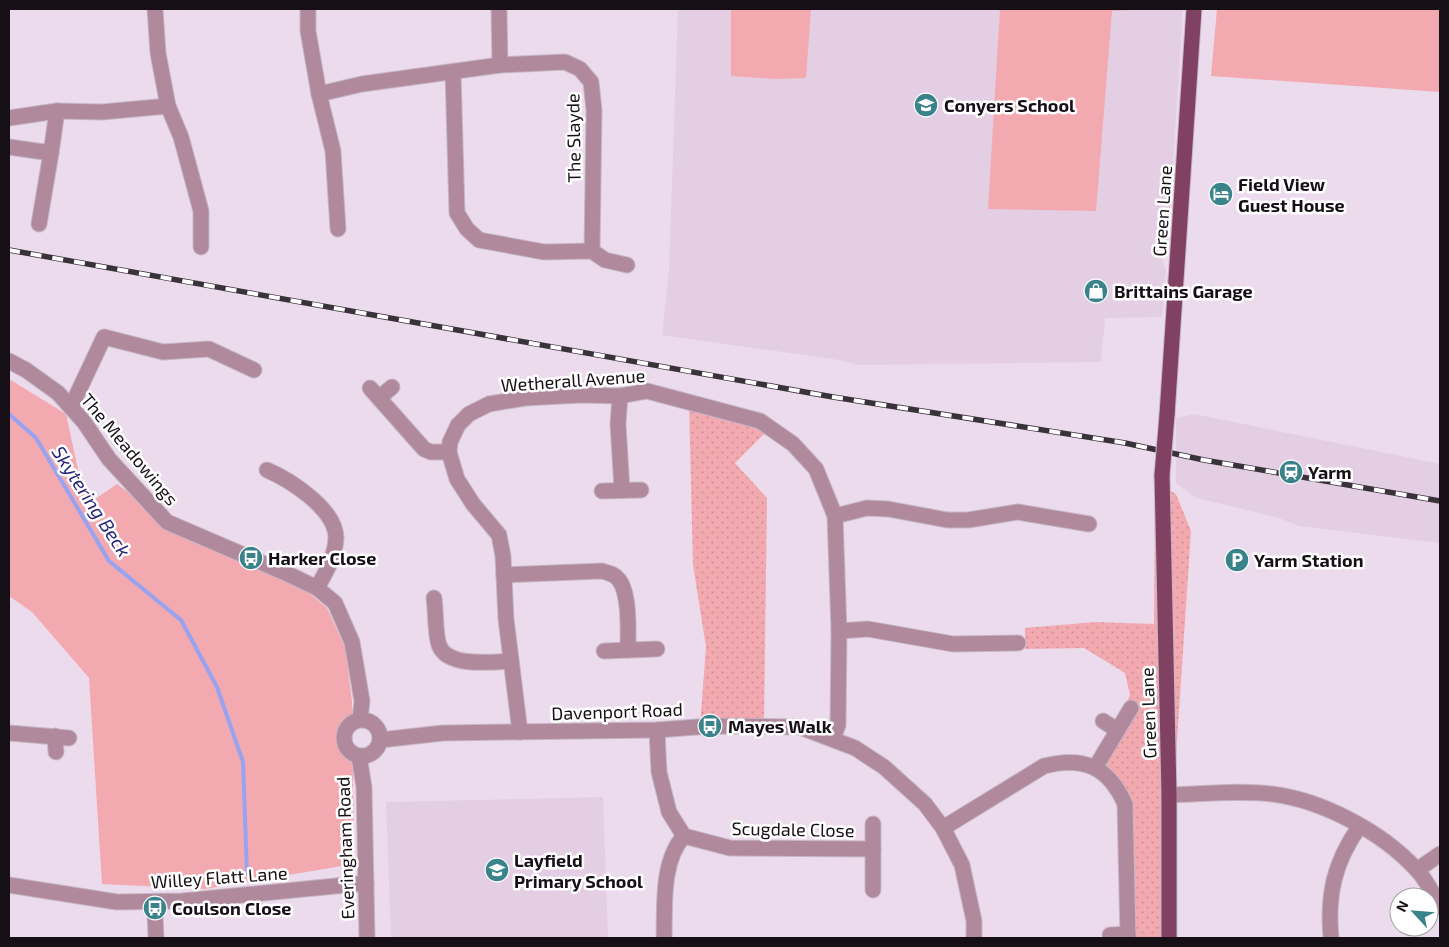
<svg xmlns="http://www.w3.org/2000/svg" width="1449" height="947" font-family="'Exo 2',sans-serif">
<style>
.built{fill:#e4cee4}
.grass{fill:url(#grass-dots)}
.park{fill:#f2aab0}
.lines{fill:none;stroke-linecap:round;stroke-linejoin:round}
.stream{stroke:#97a3f1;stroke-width:4}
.minor-casing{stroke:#c5b6c5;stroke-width:17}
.major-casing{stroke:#c5b6c5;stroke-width:17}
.minor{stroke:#b08a9c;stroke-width:15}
.major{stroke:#804162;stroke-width:15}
.rail-casing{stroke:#3a323a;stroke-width:5.5}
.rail{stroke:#fff;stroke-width:4;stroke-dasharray:11;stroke-linecap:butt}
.major-bridge-casing{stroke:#c5b6c5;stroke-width:17;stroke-linecap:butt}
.major-bridge{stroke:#804162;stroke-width:15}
.labels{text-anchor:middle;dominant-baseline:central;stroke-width:5;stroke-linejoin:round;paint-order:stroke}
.poi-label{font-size:18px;font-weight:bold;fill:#161016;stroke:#fff;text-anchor:start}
.street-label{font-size:18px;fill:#161016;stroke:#fff}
.water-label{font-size:19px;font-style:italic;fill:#27237b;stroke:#fff}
</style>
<defs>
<pattern id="grass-dots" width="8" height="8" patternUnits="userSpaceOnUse" patternTransform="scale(1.25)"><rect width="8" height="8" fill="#f2aab0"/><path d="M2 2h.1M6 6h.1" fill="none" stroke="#cf9197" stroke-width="1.8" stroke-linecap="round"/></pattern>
</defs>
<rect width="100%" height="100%" fill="#ecdbec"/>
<g class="built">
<polygon points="678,9 1183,9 1167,254 1161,256 1166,270 1162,317 1105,318 1101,362 860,365 839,360 662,335 669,269"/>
<polygon points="1194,414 1440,464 1440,543 1299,526 1279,518 1197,498 1176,483 1176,418"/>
<polygon points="603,797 608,938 391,938 386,802"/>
</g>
<g class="grass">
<polygon points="689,402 771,427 735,463 767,498 764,725 700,726 706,647 693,565"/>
<polygon points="1155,482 1176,494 1191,531 1164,938 1124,938 1121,813 1100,766 1130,695 1125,673 1084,648 1025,649 1025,628 1096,622 1154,624"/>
</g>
<g class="park">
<polygon points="731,9 811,9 806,78 776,79 731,76"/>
<polygon points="1000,9 1160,9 1112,11 1096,211 988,209"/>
<polygon points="1217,9 1440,9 1440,92 1211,76"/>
<polygon points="9,379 66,414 78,470 94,500 117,484 161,517 303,588 327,608 345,647 352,701 354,864 205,889 102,884 89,678 32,612 9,596"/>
</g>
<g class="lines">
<polyline class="stream" points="9,414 36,438 109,561 181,620 217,687 243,762 247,874"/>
<g class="minor-casing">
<g id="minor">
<polyline points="155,9 158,53 168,106 181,137 201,211 201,247"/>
<polyline points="308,9 308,31 319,94 333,151 338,229"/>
<polyline points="499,9 500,65"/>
<polyline points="453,73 457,213 467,229 479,240 544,252 592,251 605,260 627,265"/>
<polyline points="319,94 362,84 500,65 565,62 580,69 591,82 594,110 592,251"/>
<polyline points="9,118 57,111 102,112 168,106"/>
<polyline points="9,147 51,153 57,111"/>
<polyline points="39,224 51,153"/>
<polyline points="9,361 26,370 58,393 84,422 109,459 167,522 288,574 317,588 335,603 352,642 362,701 360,719"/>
<polyline points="370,388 424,449 431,452 449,452"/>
<polyline points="620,396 618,424 622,490"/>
<polyline points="379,398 392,387"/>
<polyline points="71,407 104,337 163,352 209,349 254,370"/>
<path d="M267,470C290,480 336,509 336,538C335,557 326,572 317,588"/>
<polyline points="602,491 641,490"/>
<polyline points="835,516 867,508 888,509 947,520 968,520 1018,512 1089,524"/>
<path d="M504,575L602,571C609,573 615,574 619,580C630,594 628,632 628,650"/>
<path d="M434,598C436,611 435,634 439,645C447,668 493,662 511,661"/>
<polyline points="839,631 868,629 953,644 1018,643"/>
<polyline points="604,651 657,649"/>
<circle cx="362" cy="738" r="18"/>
<polyline points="1103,721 1117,730"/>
<polyline points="657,730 659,772 669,812 684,836 730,848 873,849"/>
<polyline points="520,732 506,619 503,556 499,535 473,504 457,479 449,452 450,442 458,425 469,414 489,404 525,398 581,395 620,396 647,391 760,421 793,444 816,469 835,516 839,631 838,725 833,739"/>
<polyline points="9,733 69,738"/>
<polyline points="55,736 56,752"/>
<polyline points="380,740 443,733 657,730 710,726 800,727 855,748 884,767 925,804 943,828 962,865 974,921 974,938"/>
<polyline points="359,756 364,787 367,938"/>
<polyline points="1095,768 1131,708"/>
<path d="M1169,795C1203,794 1239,790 1272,794C1322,800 1382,832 1416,869C1427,880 1433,894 1440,907"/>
<polyline points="873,824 873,890"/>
<path d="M943,828L1044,766C1083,756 1108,766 1125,804L1128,938"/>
<polyline points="1417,870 1440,854"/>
<polyline points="9,885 117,902 182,901 366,883"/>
<polyline points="155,913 156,938"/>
<polyline points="1110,935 1128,934"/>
<path d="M664,938C665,906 661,861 684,836"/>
<path d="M1331,938C1327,895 1334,863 1359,827"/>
</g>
</g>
<g class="major-casing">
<g id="major">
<polyline points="1167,415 1194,9"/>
<polyline points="1162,475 1169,795 1169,938"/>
</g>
</g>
<use href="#minor" class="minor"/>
<use href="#major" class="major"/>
<g class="rail-casing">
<polyline id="rail" points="9,250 833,397 1125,443 1204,460 1440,501"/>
</g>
<use href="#rail" class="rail"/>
<g class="major-bridge-casing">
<polyline id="major-bridge" points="1162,475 1167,415"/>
</g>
<use href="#major-bridge" class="major-bridge"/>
</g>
<defs>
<g id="school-disc" transform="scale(1.25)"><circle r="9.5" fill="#3b838b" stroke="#fff"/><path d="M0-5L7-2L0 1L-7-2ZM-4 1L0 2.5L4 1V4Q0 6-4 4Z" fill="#fff"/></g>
<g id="hotel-disc" transform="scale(1.25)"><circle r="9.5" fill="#3b838b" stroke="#fff"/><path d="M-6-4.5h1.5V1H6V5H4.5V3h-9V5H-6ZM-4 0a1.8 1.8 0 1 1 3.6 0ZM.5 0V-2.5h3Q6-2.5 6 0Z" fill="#fff"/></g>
<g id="shop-disc" transform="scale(1.25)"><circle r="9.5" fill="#3b838b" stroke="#fff"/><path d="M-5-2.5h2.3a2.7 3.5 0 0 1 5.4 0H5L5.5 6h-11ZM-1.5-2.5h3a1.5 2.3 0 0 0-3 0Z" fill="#fff"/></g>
<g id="station-disc" transform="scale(1.25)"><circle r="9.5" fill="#3b838b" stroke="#fff"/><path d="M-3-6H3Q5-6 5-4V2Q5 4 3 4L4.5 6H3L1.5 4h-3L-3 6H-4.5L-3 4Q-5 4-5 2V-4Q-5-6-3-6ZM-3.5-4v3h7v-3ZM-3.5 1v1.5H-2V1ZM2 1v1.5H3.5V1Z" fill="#fff"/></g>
<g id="bus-disc" transform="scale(1.25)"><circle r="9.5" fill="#3b838b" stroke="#fff"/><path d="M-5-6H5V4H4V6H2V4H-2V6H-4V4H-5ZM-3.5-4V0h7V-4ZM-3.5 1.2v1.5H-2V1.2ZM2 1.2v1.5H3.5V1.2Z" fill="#fff"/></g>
<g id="parking-disc" transform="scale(1.25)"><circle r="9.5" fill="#3b838b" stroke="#fff"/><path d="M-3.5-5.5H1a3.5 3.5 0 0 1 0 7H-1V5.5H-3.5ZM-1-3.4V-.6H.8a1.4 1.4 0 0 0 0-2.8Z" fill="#fff"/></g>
</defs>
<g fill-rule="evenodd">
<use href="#school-disc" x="926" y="105"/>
<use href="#hotel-disc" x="1221" y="194"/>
<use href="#shop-disc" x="1096" y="291"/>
<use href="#station-disc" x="1291" y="472"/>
<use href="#bus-disc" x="251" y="558"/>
<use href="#parking-disc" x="1237" y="560"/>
<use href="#bus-disc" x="710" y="726"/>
<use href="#school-disc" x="497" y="870"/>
<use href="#bus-disc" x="155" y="908"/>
</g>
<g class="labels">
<g class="poi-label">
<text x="944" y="105">Conyers School</text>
<text x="1238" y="184">Field View<tspan x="1238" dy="21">Guest House</tspan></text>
<text x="1114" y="291">Brittains Garage</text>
<text x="1308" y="472">Yarm</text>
<text x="268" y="558">Harker Close</text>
<text x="1254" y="560">Yarm Station</text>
<text x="728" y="726">Mayes Walk</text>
<text x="514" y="860">Layfield<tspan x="514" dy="21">Primary School</tspan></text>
<text x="172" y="908">Coulson Close</text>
</g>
<g class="street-label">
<text transform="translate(573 138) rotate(-91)">The Slayde</text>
<text transform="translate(1162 211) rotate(-86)">Green Lane</text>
<text transform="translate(573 380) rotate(-4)">Wetherall Avenue</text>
<text transform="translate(130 449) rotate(50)">The Meadowings</text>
<text transform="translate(617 711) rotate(-2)">Davenport Road</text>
<text transform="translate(1148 713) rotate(-92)">Green Lane</text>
<text transform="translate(793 829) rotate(1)">Scugdale Close</text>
<text transform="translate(345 848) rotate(-92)">Everingham Road</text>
<text transform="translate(219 877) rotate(-4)">Willey Flatt Lane</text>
</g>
<g class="water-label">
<text transform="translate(92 501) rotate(57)">Skytering Beck</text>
</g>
</g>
<rect width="1449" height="947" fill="none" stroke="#161016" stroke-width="20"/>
<g transform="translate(1414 912) rotate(296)"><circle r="24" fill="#ffffff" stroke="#a29fa2"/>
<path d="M0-4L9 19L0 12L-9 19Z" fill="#3b838b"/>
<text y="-8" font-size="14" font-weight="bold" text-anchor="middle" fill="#161016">N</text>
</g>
</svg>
